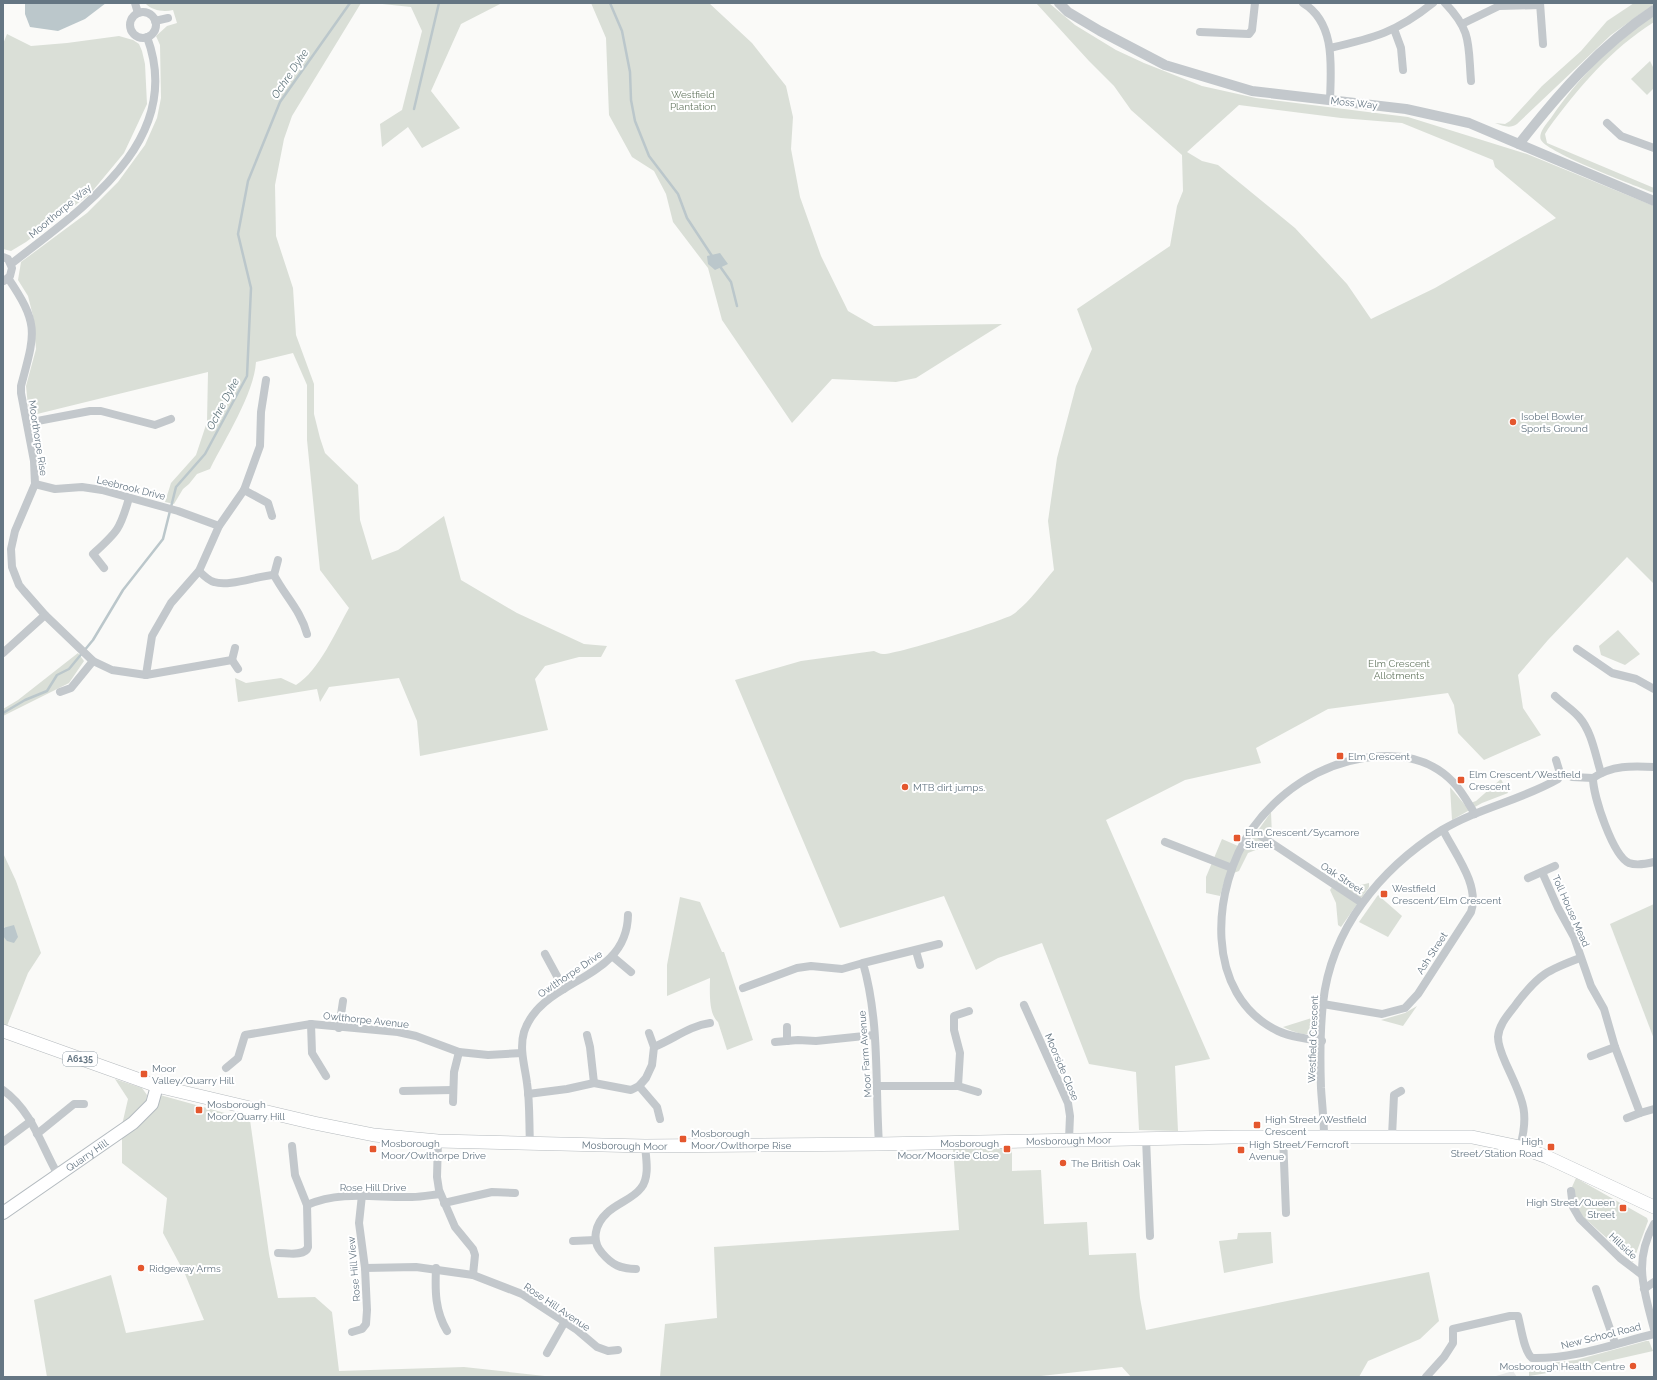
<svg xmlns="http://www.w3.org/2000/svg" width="1657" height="1380" font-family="Raleway,sans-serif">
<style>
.built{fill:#e8e9e9}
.green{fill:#dadfd7;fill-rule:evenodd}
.water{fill:#bbc7cb}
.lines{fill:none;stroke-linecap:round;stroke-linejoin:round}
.stream{stroke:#bbc7cb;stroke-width:2.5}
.secondary-casing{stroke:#b3babf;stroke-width:14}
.primary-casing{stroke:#b5babe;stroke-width:14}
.minor{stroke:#c3c8cc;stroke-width:8}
.tertiary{stroke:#c3c8cc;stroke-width:10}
.secondary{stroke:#fff;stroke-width:12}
.primary{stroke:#fff;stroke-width:13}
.poi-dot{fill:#e4572e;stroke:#fff;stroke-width:1.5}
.labels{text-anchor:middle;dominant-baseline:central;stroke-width:4;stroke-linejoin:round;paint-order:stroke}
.shield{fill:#fff;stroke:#939fa8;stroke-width:1}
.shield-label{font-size:9px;font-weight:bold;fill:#657683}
.park-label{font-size:10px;fill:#687a64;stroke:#fff}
.street-label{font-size:10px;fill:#657683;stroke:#fff}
.poi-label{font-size:10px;fill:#657683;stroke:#fff;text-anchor:start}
.water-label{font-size:11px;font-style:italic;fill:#60757c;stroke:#fff}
</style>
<rect width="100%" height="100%" fill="#fafaf8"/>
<polygon class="built" points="1513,1371 1517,1377 1493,1377 1496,1376"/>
<g class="green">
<path d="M145,3H361L292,116L284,139L275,185L276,236L293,288L296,335L314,384V414L320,438L325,453L358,485L360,520L372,560L398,550L444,516L461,580L517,613L584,644L607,646L601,657H579L545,666L535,679L548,730L420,756L417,721L399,678L329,687L320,702L317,689L238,702L235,678L246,683L281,678L296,685C319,671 336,631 349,608L320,570L307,440V385L293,353L256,362C254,394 225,439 210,469L197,474L189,484L183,489L174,504L165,502L171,483L196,455L207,422L208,372L29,416L26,386L36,349L33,316L28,296L18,280L21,262L87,213L118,182L145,145L157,118L161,98L160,45L156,36L167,26L177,23L173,10C164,12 152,11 145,3Z"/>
<polygon points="373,3 502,3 461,24 431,91 460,128 422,148 408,127 382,147 380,124 402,110 422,31 411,7"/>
<polygon points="591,3 709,3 752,43 786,86 793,117 791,149 800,197 821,256 848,311 874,326 1002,324 916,378 896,382 832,379 792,423 722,320 708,268 673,222 666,194 654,171 632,157 609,115 606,38"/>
<path d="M1036,3H1049L1075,25L1116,50L1144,63L1202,86L1256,98L1408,117L1527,154L1654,206V584L1627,557L1548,640L1518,675L1523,708L1541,735L1484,760L1458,733L1454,705L1448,693L1328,709L1256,748L1261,763L1185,780L1106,820L1210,1059L1175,1066L1178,1131L1139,1130L1136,1072L1089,1064L1042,943L998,958L976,970L944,896L840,928L735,680L801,661L874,651C877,652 880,654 883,654C895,655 1002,621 1012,615C1028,604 1041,585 1054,570L1048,521L1057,458L1076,386L1092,349L1077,309L1170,246L1177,206L1183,191L1182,155L1131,110L1114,86L1089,61ZM1239,105L1341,118L1402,123L1493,160L1495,167L1556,218L1435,288L1371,319L1347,284L1295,228L1218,165L1202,161L1187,152Z"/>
<path d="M1634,3L1654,4L1611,35L1517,124C1510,129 1503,126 1495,123L1505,124L1510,121L1542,86L1581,51L1607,21Z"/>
<path d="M1654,15V22C1611,49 1578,88 1548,129L1545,134L1547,143L1654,188V193C1636,186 1548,153 1541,140C1538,133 1547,123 1551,118C1578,78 1614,42 1654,15Z"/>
<polygon points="7,34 31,46 67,43 119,36 133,40 139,44 142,51 145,64 147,104 124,153 90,194 26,242 11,251 3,249 3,44"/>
<polygon points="1650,61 1654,69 1654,88 1647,95 1631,79"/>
<polygon points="1618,630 1640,654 1625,665 1601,655 1599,646"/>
<polygon points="78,653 84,661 69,683 3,716 3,709 18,700"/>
<polygon points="1501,779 1508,793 1482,803 1452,820 1450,787 1465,805 1476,801"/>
<polygon points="1271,812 1272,836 1266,846 1248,853 1239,871 1226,876 1220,896 1206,893 1206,877 1222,839 1245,849"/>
<polygon points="3,853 16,881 41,953 28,973 7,1026 3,1025 3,939 7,933 3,924"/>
<polygon points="1337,880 1352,887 1369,883 1369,887 1341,927 1338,925 1336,903 1330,890"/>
<polygon points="1378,895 1402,916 1388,937 1359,922"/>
<path d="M680,897L700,902L722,952H724L753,1040L727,1050L718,1022C708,1013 710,990 710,978L667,996V965Z"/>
<polygon points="1654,904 1654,1039 1610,924"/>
<polygon points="1417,1006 1403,1026 1381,1020 1405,1013"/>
<path d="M1318,1016L1316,1032C1306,1037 1293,1032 1283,1027Z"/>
<polygon points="115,1079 142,1088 147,1095 146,1104 122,1125 128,1099"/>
<path d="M160,1095L250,1120L269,1254L278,1298L315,1297L332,1312L339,1371L464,1367L554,1377H47L34,1300L111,1275L126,1333L204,1320L185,1274L163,1233L167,1198L122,1163V1138C139,1125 151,1115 160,1095Z"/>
<polygon points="1012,1148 1012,1171 1041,1170 1044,1224 1087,1222 1089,1255 1136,1253 1140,1298 1146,1330 1429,1272 1439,1321 1420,1339 1368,1361 1359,1377 1131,1377 1122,1367 1032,1377 660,1377 665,1324 717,1318 714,1247 959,1230 953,1149"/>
<polygon points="1576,1178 1647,1218 1648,1221 1633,1262 1589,1222 1578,1216 1572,1187"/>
<polygon points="1271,1232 1273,1263 1224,1273 1219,1241 1237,1239 1238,1233"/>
<polygon points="1646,1341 1649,1341 1653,1351 1578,1368 1529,1376 1529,1370 1533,1365 1576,1360"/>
</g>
<g class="water">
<polygon points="25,3 106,3 85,19 58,31 30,27 25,14"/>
<polygon points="720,253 728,264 715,270 708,264 707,256"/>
<polygon points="14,925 18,937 14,943 7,941 3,936 3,928"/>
</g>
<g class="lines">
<g class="stream">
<polyline points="610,3 622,31 630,72 631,100 635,121 649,156 678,194 687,218 712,256"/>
<polyline points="414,109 439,3"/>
<polyline points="719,265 731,282 737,306"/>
<polyline points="3,713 25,700 47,691 57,675 69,669 93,640 123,590 163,539 176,487 205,454 247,376 251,288 238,234 248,181 280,102 350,3"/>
</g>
<g class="secondary-casing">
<g id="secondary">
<path id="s1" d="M3,1213L133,1123L152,1104L157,1086"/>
</g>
</g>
<g class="primary-casing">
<g id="primary">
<path id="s2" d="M3,1031L157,1086L314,1123L374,1135L438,1141L645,1146L879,1144L1234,1137H1472L1520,1147L1547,1157L1654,1207"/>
</g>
</g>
<g class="minor">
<polyline points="135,3 138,13"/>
<path d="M1303,3C1336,23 1331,67 1330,100"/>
<path d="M1445,3C1472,31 1468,44 1471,81"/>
<polyline points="1540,3 1543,44"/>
<circle cx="143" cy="25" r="13"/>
<polyline points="155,21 168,18"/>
<polyline points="1462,24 1499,6 1540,5"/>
<polyline points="1394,29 1401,48 1403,70"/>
<polyline points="1200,32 1249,34 1252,30 1255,3"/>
<path d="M1330,48C1374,38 1397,32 1433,3"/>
<polyline points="1607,123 1621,136 1654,148"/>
<polyline points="3,257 8,259 12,268 10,276 4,281"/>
<path d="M11,264C81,209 186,141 147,37"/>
<path d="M8,278C40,325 35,333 21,386V393L34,461L35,484L15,531L11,549L12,567L19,585L24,591L45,615L93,661L112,670L146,675L232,660L238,669"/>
<polyline points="27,423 90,411 101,411 155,425 171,419"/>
<polyline points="35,484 55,489 82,487 102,490 178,511 219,526"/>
<polyline points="244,490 268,503 272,516"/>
<path d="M104,568L93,554C117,532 120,530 129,498"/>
<path d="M199,571C203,575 209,581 214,582C229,587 257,576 274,575C285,596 301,611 307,634"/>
<polyline points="274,575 278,560"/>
<polyline points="1577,649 1612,673 1636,679 1654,689"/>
<polyline points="3,653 45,615"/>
<polyline points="232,660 235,648"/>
<polyline points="146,675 152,636 171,603 199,571 219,526 244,490 260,446 261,412 266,380"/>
<polyline points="60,692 71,688 93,661"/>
<path d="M1555,696C1562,703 1572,709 1579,717C1592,732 1595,754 1601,773"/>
<path d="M1654,767C1632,766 1612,765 1593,778C1593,796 1613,856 1629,863C1637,866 1646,864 1654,862"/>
<polyline points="1572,777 1593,778"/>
<polyline points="1252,830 1362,903"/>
<polyline points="1165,842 1232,868"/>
<polyline points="1542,872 1558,908 1574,937 1591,986 1604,1009 1615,1047 1640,1113 1654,1109"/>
<polyline points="1528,878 1555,866"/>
<polyline points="916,951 920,965"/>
<polyline points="545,954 564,989"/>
<polyline points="612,956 631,972"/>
<polyline points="743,988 797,968 811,966 842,969 863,963"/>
<path d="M1323,1004L1382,1014L1405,1008L1418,994L1471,912C1480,885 1455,854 1443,830"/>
<polyline points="1024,1005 1068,1103 1070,1116 1069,1139"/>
<polyline points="311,1024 312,1053 326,1076"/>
<polyline points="787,1027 787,1041"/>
<polyline points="339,1028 343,1001"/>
<polyline points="587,1035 590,1047 594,1083"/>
<path d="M1322,1041C1307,1039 1291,1037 1278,1031C1203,995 1211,888 1252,829C1279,792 1318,765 1364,758C1396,753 1429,757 1453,782C1462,791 1468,803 1475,814"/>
<polyline points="775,1042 798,1040 816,1041 874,1035"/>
<path d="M654,1047C674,1039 689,1026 710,1023"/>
<polyline points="1591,1056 1615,1047"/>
<polyline points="226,1068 238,1058 245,1035 311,1024 398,1032 416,1036 459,1052 488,1055 522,1053"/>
<polyline points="639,1086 657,1107 660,1119"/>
<polyline points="878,1086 958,1086 978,1092"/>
<polyline points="958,1086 960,1053 954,1030 954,1016 969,1011"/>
<path d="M3,1090C32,1111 41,1145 58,1175"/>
<polyline points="403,1091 452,1090"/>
<polyline points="528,1094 567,1089 594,1083 631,1090 639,1086 646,1078 652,1065 654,1047 649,1033"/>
<polyline points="453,1102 454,1072 459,1052"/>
<polyline points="1627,1118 1640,1113"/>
<polyline points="37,1134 74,1104 84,1104"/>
<polyline points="1283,1136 1286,1213"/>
<path d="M1324,1136C1324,1120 1322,1104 1321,1088C1320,1060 1320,1031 1323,1003C1331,929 1380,869 1442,830C1478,808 1522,800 1558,779L1560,773L1556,760"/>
<polyline points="1392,1136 1394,1095 1401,1091"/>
<polyline points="1146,1138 1150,1236"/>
<polyline points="438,1141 437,1177 439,1190 455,1227 473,1249 475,1255 473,1275"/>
<polyline points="3,1142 31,1121"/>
<path d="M530,1144C529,1124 530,1103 527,1083C525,1067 519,1049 524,1032C542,977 627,982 628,915"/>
<path d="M879,1144C875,1084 880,1022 863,963L939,944"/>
<path d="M1520,1147C1530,1111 1522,1099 1507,1066C1503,1057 1498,1047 1498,1037C1499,1023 1510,1013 1517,1003C1539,974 1548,970 1580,958"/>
<polyline points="1571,1191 1573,1207 1580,1219 1620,1258 1641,1274"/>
<polyline points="444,1203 492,1192 515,1193"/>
<path d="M307,1205C342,1190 376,1198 412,1197C422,1197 431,1195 440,1194"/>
<path d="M1654,1224C1633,1262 1644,1290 1654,1329"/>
<polyline points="573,1241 595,1240"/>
<path d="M278,1253C287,1253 305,1257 308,1247L307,1205L295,1175L292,1146"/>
<polyline points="365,1268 416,1267 473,1275 522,1294 577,1330 597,1347 608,1351 618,1350"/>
<path d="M436,1268C435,1291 435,1311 447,1331"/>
<path d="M636,1269C621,1269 612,1265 602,1253C591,1241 595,1224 607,1213C617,1203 633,1199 641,1188C650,1177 646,1158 645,1146"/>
<polyline points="1596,1289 1615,1343"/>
<polyline points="1644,1289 1654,1282"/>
<polyline points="352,1332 362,1329 366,1324 367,1310 365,1268 359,1223 362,1195"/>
<polyline points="547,1353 564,1323"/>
<path d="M1426,1377L1444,1357L1453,1343V1329L1510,1316H1518C1521,1327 1524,1352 1532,1358C1574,1359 1613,1344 1654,1334"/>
</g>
<g class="tertiary">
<polyline points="1059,3 1068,12 1100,31 1165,65 1252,91 1406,109 1469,123 1654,201"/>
<path d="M1519,144C1559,93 1600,46 1654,10"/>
</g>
<use href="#secondary" class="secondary"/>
<use href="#primary" class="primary"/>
</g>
<g class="poi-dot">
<circle cx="1513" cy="422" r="4"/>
<rect x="1336" y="752" width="8" height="8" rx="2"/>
<rect x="1457" y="776" width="8" height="8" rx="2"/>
<circle cx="905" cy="787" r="4"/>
<rect x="1233" y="834" width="8" height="8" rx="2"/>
<rect x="1380" y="890" width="8" height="8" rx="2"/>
<rect x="140" y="1070" width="8" height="8" rx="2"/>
<rect x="195" y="1106" width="8" height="8" rx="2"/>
<rect x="1253" y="1121" width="8" height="8" rx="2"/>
<rect x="679" y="1135" width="8" height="8" rx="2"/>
<rect x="1547" y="1143" width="8" height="8" rx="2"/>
<rect x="369" y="1145" width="8" height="8" rx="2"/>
<rect x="1003" y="1145" width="8" height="8" rx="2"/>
<rect x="1237" y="1146" width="8" height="8" rx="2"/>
<circle cx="1063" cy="1163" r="4"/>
<rect x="1619" y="1204" width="8" height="8" rx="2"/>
<circle cx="141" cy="1268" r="4"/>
<circle cx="1633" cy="1366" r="4"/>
</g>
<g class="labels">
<rect class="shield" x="63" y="1052" width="34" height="14" rx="3"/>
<g class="shield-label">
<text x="80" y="1059">A6135</text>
</g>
<g class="park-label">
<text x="693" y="94">Westfield<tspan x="693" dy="12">Plantation</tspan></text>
<text x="1399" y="663">Elm Crescent<tspan x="1399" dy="12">Allotments</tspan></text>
</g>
<g class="street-label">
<text transform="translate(1354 103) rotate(6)">Moss Way</text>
<text transform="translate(60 211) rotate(-40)">Moorthorpe Way</text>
<text transform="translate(38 438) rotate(81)">Moorthorpe Rise</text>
<text transform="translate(131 488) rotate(14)">Leebrook Drive</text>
<text transform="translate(1342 878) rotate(33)">Oak Street</text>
<text transform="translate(1571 911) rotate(66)">Toll House Mead</text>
<text transform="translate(1432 953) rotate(-57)">Ash Street</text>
<text transform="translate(570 974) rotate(-34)">Owlthorpe Drive</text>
<text transform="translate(366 1020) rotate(6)">Owlthorpe Avenue</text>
<text transform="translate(1313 1039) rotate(-88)">Westfield Crescent</text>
<text transform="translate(865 1054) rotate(-94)">Moor Farm Avenue</text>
<text transform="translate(1062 1067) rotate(67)">Moorside Close</text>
<text stroke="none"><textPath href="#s2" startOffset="1081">Mosborough Moor</textPath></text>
<text stroke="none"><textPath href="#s2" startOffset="637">Mosborough Moor</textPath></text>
<text stroke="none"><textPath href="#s1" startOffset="102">Quarry Hill</textPath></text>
<text x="373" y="1187">Rose Hill Drive</text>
<text transform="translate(1623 1246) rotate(43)">Hillside</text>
<text transform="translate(354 1269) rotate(-95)">Rose Hill View</text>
<text transform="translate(557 1307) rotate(34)">Rose Hill Avenue</text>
<text transform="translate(1601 1336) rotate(-14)">New School Road</text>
</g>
<g class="poi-label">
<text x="1521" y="416">Isobel Bowler<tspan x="1521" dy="12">Sports Ground</tspan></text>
<text x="1348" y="756">Elm Crescent</text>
<text x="1469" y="774">Elm Crescent/Westfield<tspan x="1469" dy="12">Crescent</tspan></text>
<text x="913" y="787">MTB dirt jumps.</text>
<text x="1245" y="832">Elm Crescent/Sycamore<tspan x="1245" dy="12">Street</tspan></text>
<text x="1392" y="888">Westfield<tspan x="1392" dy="12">Crescent/Elm Crescent</tspan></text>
<text x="152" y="1068">Moor<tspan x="152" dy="12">Valley/Quarry Hill</tspan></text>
<text x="207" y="1104">Mosborough<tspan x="207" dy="12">Moor/Quarry Hill</tspan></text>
<text x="1265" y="1119">High Street/Westfield<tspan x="1265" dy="12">Crescent</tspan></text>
<text x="691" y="1133">Mosborough<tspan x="691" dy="12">Moor/Owlthorpe Rise</tspan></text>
<text x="1543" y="1141" text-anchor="end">High<tspan x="1543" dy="12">Street/Station Road</tspan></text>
<text x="381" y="1143">Mosborough<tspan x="381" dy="12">Moor/Owlthorpe Drive</tspan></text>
<text x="999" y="1143" text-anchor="end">Mosborough<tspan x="999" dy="12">Moor/Moorside Close</tspan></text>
<text x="1249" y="1144">High Street/Ferncroft<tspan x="1249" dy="12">Avenue</tspan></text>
<text x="1071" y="1163">The British Oak</text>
<text x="1615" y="1202" text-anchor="end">High Street/Queen<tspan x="1615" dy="12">Street</tspan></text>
<text x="149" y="1268">Ridgeway Arms</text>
<text x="1625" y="1366" text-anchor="end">Mosborough Health Centre</text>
</g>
<g class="water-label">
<text transform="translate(290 74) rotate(-56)">Ochre Dyke</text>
<text transform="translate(223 404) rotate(-62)">Ochre Dyke</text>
</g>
</g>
<rect width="1657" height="1380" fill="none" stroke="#657683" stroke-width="8"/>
</svg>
